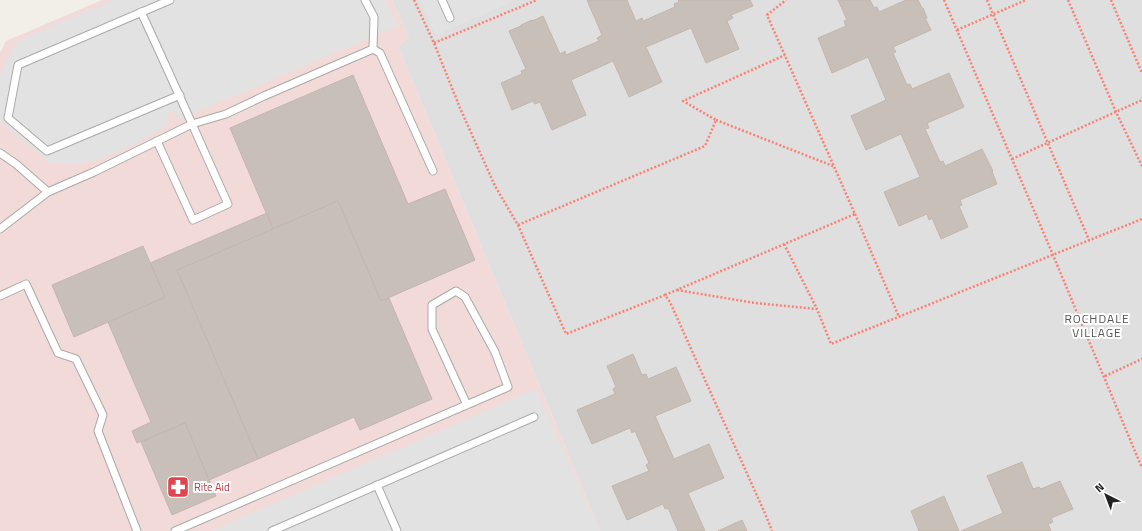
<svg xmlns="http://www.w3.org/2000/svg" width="1142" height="531" font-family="'Titillium Web',sans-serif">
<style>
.residential{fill:#e0dfdf}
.commercial{fill:#f2dad9}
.parking{fill:#e2e2e2}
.building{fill:#c7bfb8;stroke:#c4b6ab}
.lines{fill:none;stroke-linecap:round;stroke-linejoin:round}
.lane-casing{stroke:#a9a9a9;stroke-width:9}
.path{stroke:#fa8072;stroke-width:2.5;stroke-dasharray:2 2;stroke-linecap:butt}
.lane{stroke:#fff;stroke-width:7}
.labels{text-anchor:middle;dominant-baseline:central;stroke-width:4;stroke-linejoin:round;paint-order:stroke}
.health-label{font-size:11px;fill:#be3a42;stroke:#fff;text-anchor:start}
.neighbourhood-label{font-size:12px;letter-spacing:1px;fill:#555;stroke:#fff}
</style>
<rect width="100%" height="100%" fill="#f2efe9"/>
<polygon class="residential" points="392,0 1142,0 1142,531 600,531 398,46 409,38"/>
<polygon class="commercial" points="102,0 392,0 409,38 398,46 600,531 0,531 0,53 6,41"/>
<g class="parking">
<polygon points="113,0 386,0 398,26 177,120 177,114 171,110 167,114 168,125 134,145 98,160 75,164 52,164 0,122 0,76 11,51 18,42 37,32"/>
<polygon points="420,0 516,0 436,35"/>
<polygon points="536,389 599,531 211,531"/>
</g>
<g class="building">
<polygon points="587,0 627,0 636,21 642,18 643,21 675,7 674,4 679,2 678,0 750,0 753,6 731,15 733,18 727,21 739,49 706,63 691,28 646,47 662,82 629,97 613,61 571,80 586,115 552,130 540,102 535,104 533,101 512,110 501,83 522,74 521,71 526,69 509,31 521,26 521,25 532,20 532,21 543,16 560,54 565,51 566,55 599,41 597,38 602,35"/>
<polygon points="838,0 870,0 874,8 877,7 879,12 906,0 918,0 922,8 923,8 927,18 925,18 931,30 893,47 896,52 893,53 907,85 910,84 912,89 949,73 964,107 927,123 929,128 925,129 940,162 943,161 945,166 982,149 993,171 992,172 997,184 960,200 962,205 959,206 968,227 941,239 932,218 929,220 927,214 899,226 884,192 920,177 901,134 866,150 851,116 886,100 868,57 832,73 818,38 846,26 844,21 847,20"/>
<polygon points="353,75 408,204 445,189 475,260 381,301 338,201 273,229 230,128"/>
<polygon points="338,201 381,301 389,298 432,399 360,430 354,417 258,459 177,270"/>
<polygon points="267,213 273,229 177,270 258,459 209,480 185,423 137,443 132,431 151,422 108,322 165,297 150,263"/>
<polygon points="143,246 165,297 74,337 52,285"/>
<polygon points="633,354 642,375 646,374 648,379 676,367 691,401 655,416 674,459 709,444 724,478 688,493 705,531 678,531 668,508 665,509 663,504 627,520 612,486 649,471 646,465 649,463 635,431 632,433 630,428 592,444 582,422 577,410 615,394 613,389 616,387 607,366"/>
<polygon points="185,423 216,496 172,515 141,442"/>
<polygon points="1022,462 1033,489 1039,487 1041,489 1060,481 1073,509 1051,518 1053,522 1048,524 1051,531 961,531 1003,513 987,476"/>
<polygon points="944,496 959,531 919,531 911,511"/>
<polygon points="742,520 747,531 718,531"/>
</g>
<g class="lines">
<g class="lane-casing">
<g id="lane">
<polyline points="170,0 18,65 8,118 47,151 180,95"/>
<polyline points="365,0 374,17 373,49"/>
<polyline points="442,0 450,18"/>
<path d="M141,12C171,76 199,140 228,204L193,220L157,141"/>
<polyline points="0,153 16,164 48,192"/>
<polyline points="0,229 48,192 94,172 192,124 226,114 264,96 373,49 380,53 433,171"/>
<polyline points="0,296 26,284 58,353 76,359 103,415 98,431 137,531"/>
<polyline points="377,485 397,531"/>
<polyline points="175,531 508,387 495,352 465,297 456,291 432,305 432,329 467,405"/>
<polyline points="272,531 534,417"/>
</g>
</g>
<g class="path">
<polyline points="414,0 434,43 460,108 495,186 518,225 566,334 665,295 670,302 767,518 772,531"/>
<polyline points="944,0 1053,255 1142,468"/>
<polyline points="987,0 1089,240"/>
<polyline points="1068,0 1116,112 1142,166"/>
<polyline points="1111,0 1142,73"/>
<polyline points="957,30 1026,0"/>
<polyline points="434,43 537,0"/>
<polyline points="716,120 833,166"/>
<polyline points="1012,159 1142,100"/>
<polyline points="855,214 899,317"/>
<polyline points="518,225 705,146 716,120 683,101 785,55"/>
<polyline points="784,244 817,309"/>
<polyline points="677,290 755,303 817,309 831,344 1142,219"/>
<polyline points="665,295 855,214 767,15 786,0"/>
<polyline points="1105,376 1142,359"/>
</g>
<use href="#lane" class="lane"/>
</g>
<defs>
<g id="pharmacy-square" transform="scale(1.15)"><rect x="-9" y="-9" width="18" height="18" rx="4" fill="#e0444e" stroke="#fff"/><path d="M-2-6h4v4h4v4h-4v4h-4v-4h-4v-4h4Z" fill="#fff"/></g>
</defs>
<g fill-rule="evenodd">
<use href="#pharmacy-square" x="178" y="487"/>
</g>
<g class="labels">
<g class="health-label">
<text x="194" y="487">Rite Aid</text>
</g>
<g class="neighbourhood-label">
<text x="1097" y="318">ROCHDALE<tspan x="1097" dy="14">VILLAGE</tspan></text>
</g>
</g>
<g transform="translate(1106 495) rotate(318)" stroke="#ffffff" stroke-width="3" paint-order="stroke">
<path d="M0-3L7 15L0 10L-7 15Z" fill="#222222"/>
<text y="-6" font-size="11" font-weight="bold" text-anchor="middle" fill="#222222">N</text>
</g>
</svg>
